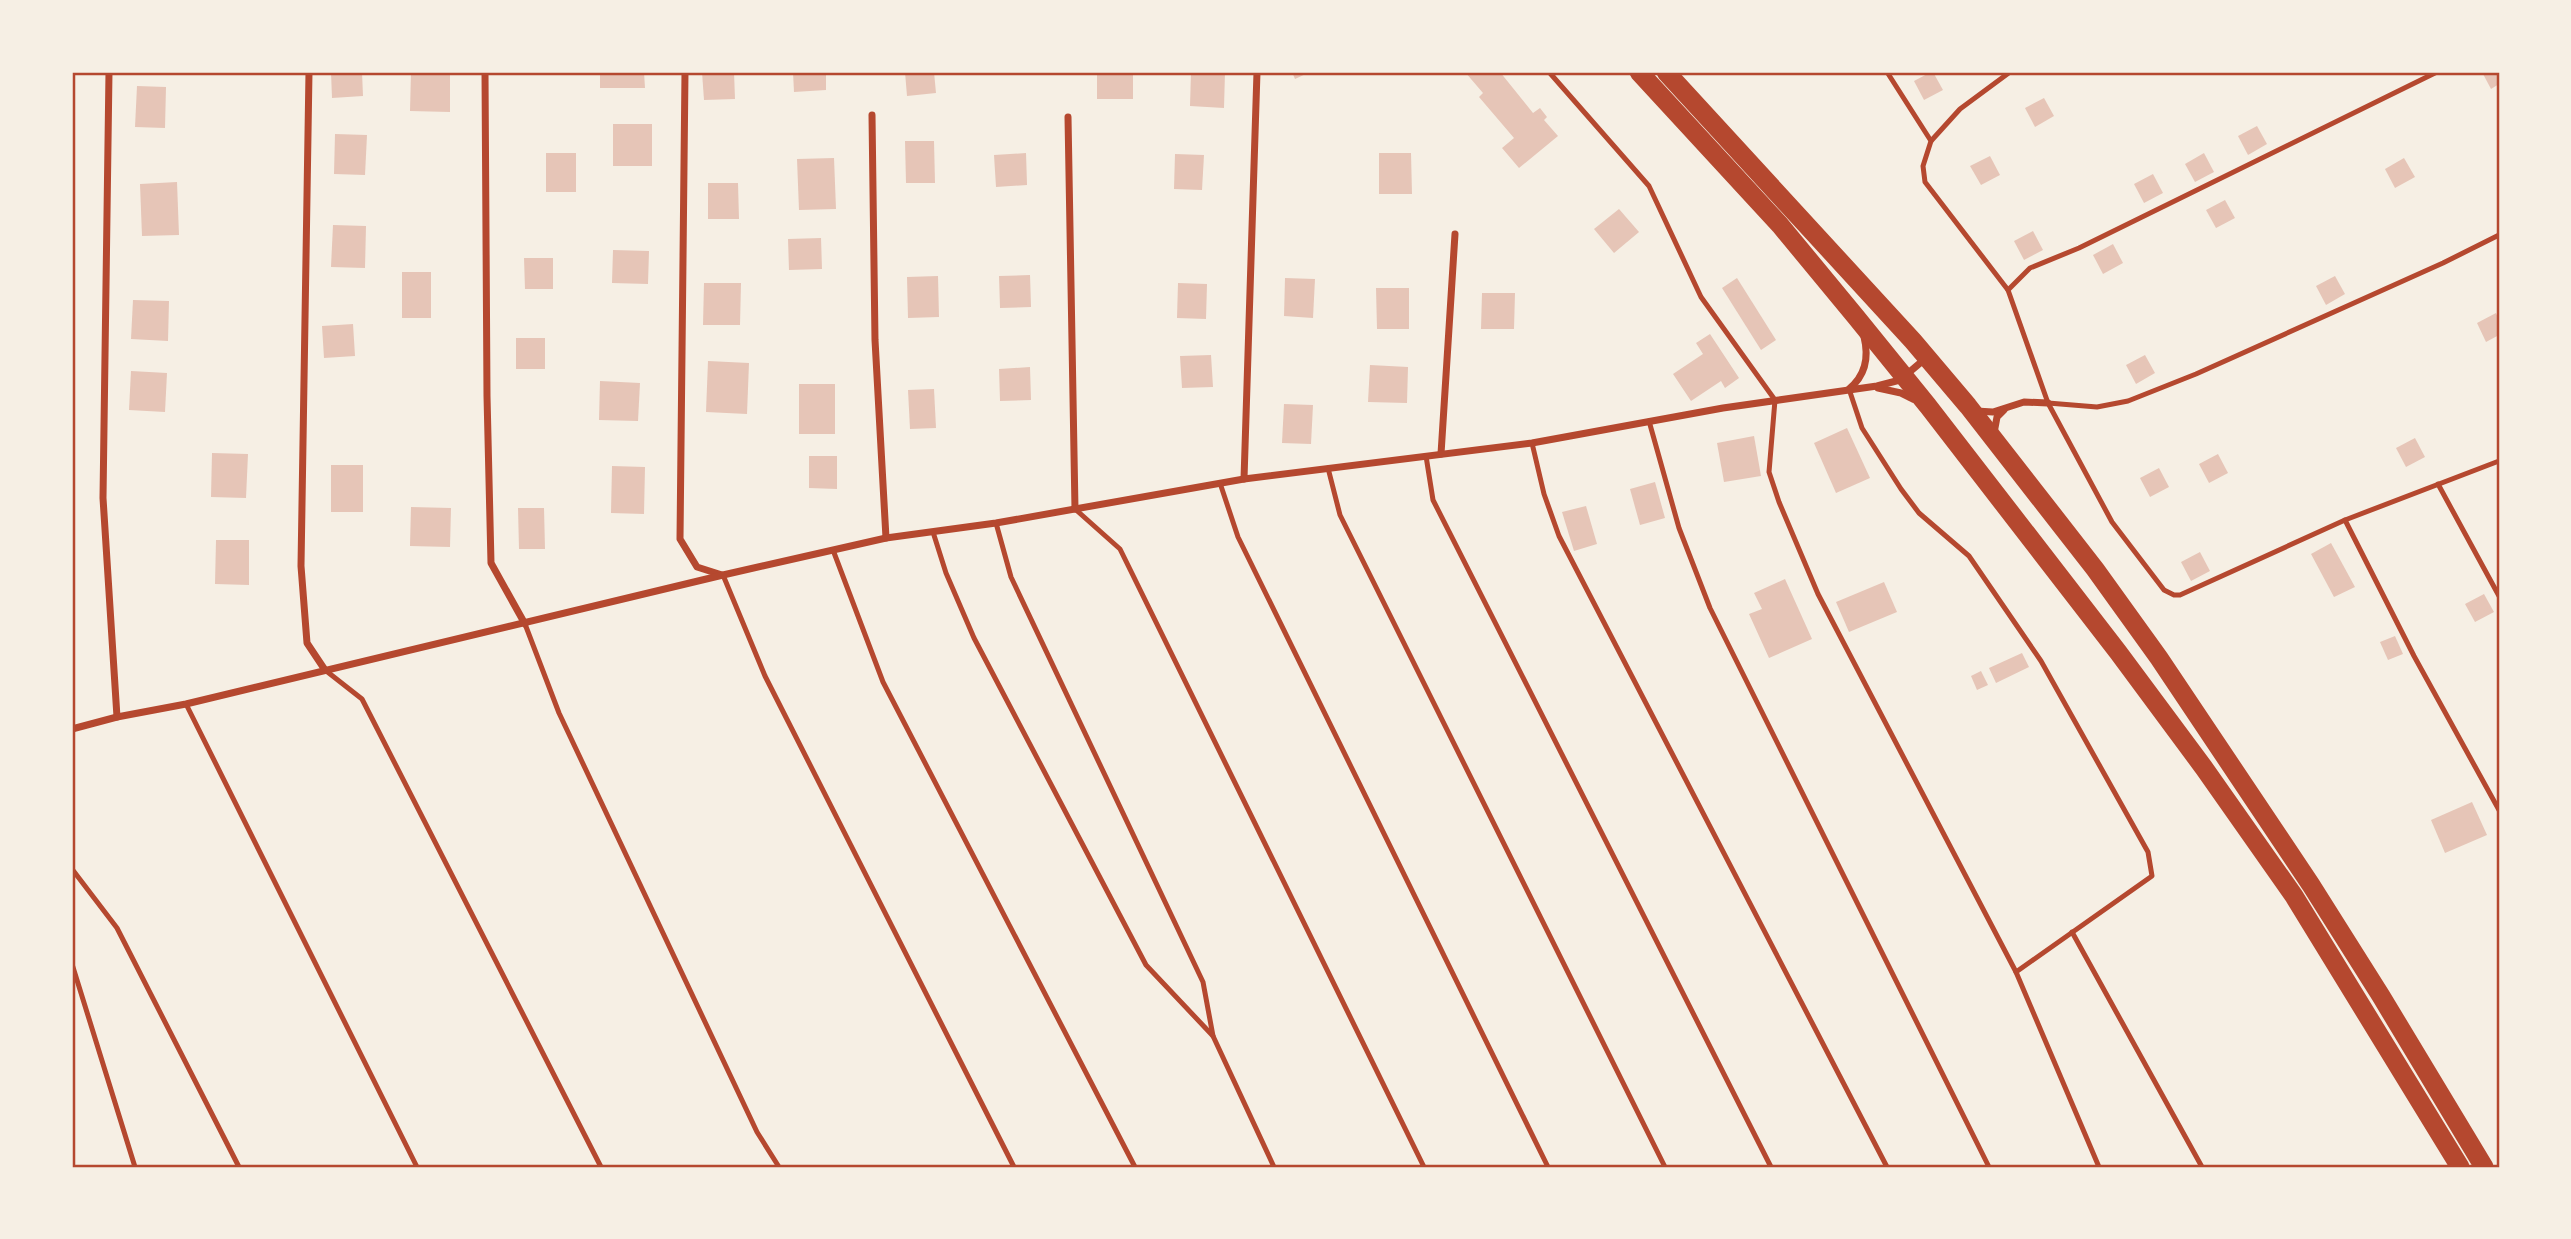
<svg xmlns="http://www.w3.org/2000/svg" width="2571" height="1239" font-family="'Golos Text',sans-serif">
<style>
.building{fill:#e6c5b7}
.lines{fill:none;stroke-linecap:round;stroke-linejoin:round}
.service{stroke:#b5482f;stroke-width:5}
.minor{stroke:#b5482f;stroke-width:7}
.trunk{stroke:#b5482f;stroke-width:19}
.neatline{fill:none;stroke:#b5482f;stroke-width:2.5}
</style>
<rect width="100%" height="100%" fill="#f6efe4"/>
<g class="building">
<polygon points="331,72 362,72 363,96 332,98"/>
<polygon points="411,72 450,73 450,112 410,111"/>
<polygon points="600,72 644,72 645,88 600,88"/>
<polygon points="702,72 734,72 735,99 704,100"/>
<polygon points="793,72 826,72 826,90 794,92"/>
<polygon points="905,72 934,72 936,93 907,96"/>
<rect x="1097" y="72" width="36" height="27"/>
<polygon points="1191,72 1225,72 1224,108 1190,106"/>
<polygon points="1292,72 1310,72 1295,79"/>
<polygon points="1465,72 1500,72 1533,113 1540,108 1547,117 1544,120 1558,136 1519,168 1502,148 1514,138 1479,97 1483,93"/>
<polygon points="1931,72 1933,72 1943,90 1924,100 1914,81"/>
<polygon points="2482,72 2499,72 2499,84 2491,89"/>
<polygon points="137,86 166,87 165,128 135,127"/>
<polygon points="2044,98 2054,116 2035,127 2025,108"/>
<rect x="613" y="124" width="39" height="42"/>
<polygon points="2257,126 2267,144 2248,155 2238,136"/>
<polygon points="335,134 367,135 365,175 334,174"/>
<polygon points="905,141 934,141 935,183 906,183"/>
<rect x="546" y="153" width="30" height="39"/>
<polygon points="1026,153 1027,185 996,187 994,155"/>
<polygon points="1379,153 1411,153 1412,194 1379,194"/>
<polygon points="2204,153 2214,172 2195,182 2185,164"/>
<polygon points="1175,154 1204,155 1202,190 1174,189"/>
<polygon points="1990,156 2000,175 1981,185 1970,166"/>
<polygon points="834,158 836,209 799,210 797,159"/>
<polygon points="2404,158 2415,177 2395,188 2385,169"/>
<polygon points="2153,174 2163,193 2144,203 2134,184"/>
<polygon points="177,182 179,235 142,236 140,184"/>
<polygon points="708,183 738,183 739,219 708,219"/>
<polygon points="2225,200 2235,218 2216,228 2206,210"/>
<polygon points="1619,209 1639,232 1614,253 1594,229"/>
<polygon points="333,225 366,226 365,268 331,267"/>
<polygon points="2033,231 2043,250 2024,260 2014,241"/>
<polygon points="821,238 822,269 789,270 788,239"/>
<polygon points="2113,244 2123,263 2103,274 2093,255"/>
<polygon points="613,250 649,251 648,284 612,283"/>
<polygon points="524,258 553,258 553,289 525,289"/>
<rect x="402" y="272" width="29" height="46"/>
<polygon points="1030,275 1031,307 1000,308 999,276"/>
<polygon points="938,276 939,317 908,318 907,277"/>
<polygon points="2335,276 2345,294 2326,305 2316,286"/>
<polygon points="1285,278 1315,279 1313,318 1284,316"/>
<polygon points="1737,278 1776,340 1761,350 1722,288"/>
<polygon points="704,283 741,283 740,325 703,325"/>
<polygon points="1178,283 1207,284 1206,319 1177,318"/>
<polygon points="1376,288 1409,288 1409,329 1377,329"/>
<polygon points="1482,293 1515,293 1514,329 1481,329"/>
<polygon points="133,300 169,301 168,341 131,339"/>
<polygon points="2496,313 2499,320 2499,335 2486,342 2477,323"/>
<polygon points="353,324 355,356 324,358 322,326"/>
<polygon points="1710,334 1739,378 1725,388 1721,381 1691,401 1673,374 1703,354 1696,343"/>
<rect x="516" y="338" width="29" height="31"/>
<polygon points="1211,355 1213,387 1182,388 1180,356"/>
<polygon points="2145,355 2155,373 2136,384 2126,365"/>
<polygon points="708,361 749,363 747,414 706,412"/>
<polygon points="1370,365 1408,367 1407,403 1368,402"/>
<polygon points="1030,367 1031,400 1000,401 999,369"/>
<polygon points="131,371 167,373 165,412 129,410"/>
<polygon points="600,381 640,383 638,421 599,420"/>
<rect x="799" y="384" width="36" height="50"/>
<polygon points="934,389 936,428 910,429 908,390"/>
<polygon points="1284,404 1313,405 1311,444 1282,443"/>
<polygon points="1847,428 1870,478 1836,493 1814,443"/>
<polygon points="1754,436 1761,476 1724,482 1717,443"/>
<polygon points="2415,438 2425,457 2406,467 2396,448"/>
<polygon points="212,453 248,454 246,498 211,497"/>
<polygon points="2218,454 2228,473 2209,483 2199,464"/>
<polygon points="809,456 837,456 837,489 809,488"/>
<rect x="331" y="465" width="32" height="47"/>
<polygon points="612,466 645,467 644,514 611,513"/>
<polygon points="2159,468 2169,487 2150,497 2140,478"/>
<polygon points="1655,482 1665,518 1640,525 1630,489"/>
<polygon points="1586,506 1597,544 1574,551 1562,512"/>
<polygon points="411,507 451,508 450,547 410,546"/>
<polygon points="518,508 544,508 545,549 519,549"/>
<polygon points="216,540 249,540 249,585 215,584"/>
<polygon points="2331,543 2355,587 2334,597 2311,554"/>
<polygon points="2200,552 2210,571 2191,581 2181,562"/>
<polygon points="1785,579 1812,639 1769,658 1749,614 1762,609 1754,593"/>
<polygon points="1884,582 1897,612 1849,632 1836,602"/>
<polygon points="2484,594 2494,612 2475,622 2465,604"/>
<polygon points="2395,636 2403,654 2388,660 2380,642"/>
<polygon points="2022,653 2029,667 1996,683 1989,668"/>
<polygon points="1981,671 1988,685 1977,690 1971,676"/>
<polygon points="2472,802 2487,835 2445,853 2431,820"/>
</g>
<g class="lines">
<g class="service">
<polyline points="1549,72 1649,186 1701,297 1775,400 1769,472 1779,502 1818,594 2016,972 2099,1167"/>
<polyline points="1887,72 1931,141 1923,166 1925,182 2008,290 2048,403 2112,522 2164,590 2174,595 2180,595 2345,520 2499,461"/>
<polyline points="1931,141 1960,109 2010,72"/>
<polyline points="2008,290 2030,268 2079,248 2437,72"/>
<polyline points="1849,389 1862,428 1901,489 1919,513 1969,556 2041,661 2148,852 2152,876 2016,972"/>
<polyline points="2048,403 2097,407 2128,401 2196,374 2443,263 2499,235"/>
<polyline points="1649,421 1679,528 1710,608 1989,1167"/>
<polyline points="1532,443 1544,494 1559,536 1887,1167"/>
<polyline points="1426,456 1433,500 1771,1167"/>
<polyline points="1328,468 1340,515 1665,1167"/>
<polyline points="1220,483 1238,537 1548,1167"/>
<polyline points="2438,484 2499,596"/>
<polyline points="1075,509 1120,549 1424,1167"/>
<polyline points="2345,520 2414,656 2499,810"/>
<polyline points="996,523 1011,577 1203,982 1213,1036 1274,1167"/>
<polyline points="933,532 946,573 974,638 1146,965 1213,1036"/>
<polyline points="833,550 883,682 1135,1167"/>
<polyline points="723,575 765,676 1014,1167"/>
<polyline points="525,624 559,713 757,1132 779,1167"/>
<polyline points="325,670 362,699 601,1167"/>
<polyline points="186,704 417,1167"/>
<polyline points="72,869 117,928 239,1167"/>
<polyline points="2072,932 2202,1167"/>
<polyline points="72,964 135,1167"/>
</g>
<g class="minor">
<polyline points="109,72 103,498 117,717"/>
<polyline points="309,72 301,566 307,643 325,670"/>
<polyline points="485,72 487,396 491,563 525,624"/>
<polyline points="685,72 680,539 697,567 722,575"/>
<polyline points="872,115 875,340 886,538"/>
<polyline points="1068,117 1075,509"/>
<polyline points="1878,388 1901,393 1913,399"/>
<path d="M1849,389C1866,375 1869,357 1864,337"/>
<polyline points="1976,411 1993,412 2024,402 2048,403"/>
<polyline points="1994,433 1997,417 2004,410"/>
<polyline points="1441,454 1455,234"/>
<polyline points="1244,479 1257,72"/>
<polyline points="72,729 117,717 186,704 723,575 886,538 996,523 1244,479 1532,443 1723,408 1877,386 1900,380 1926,358"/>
</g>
<g class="trunk">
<polyline points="1639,72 1780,225 1856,317 1928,406 2118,652 2204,768 2294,896 2460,1167"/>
<polyline points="1666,72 1913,341 1968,406 2095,569 2159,658 2311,885 2381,996 2484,1167"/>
</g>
</g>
<rect width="2571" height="1239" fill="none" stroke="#f6efe4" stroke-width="147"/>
<rect x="74" y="74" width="2424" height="1092" class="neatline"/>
</svg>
